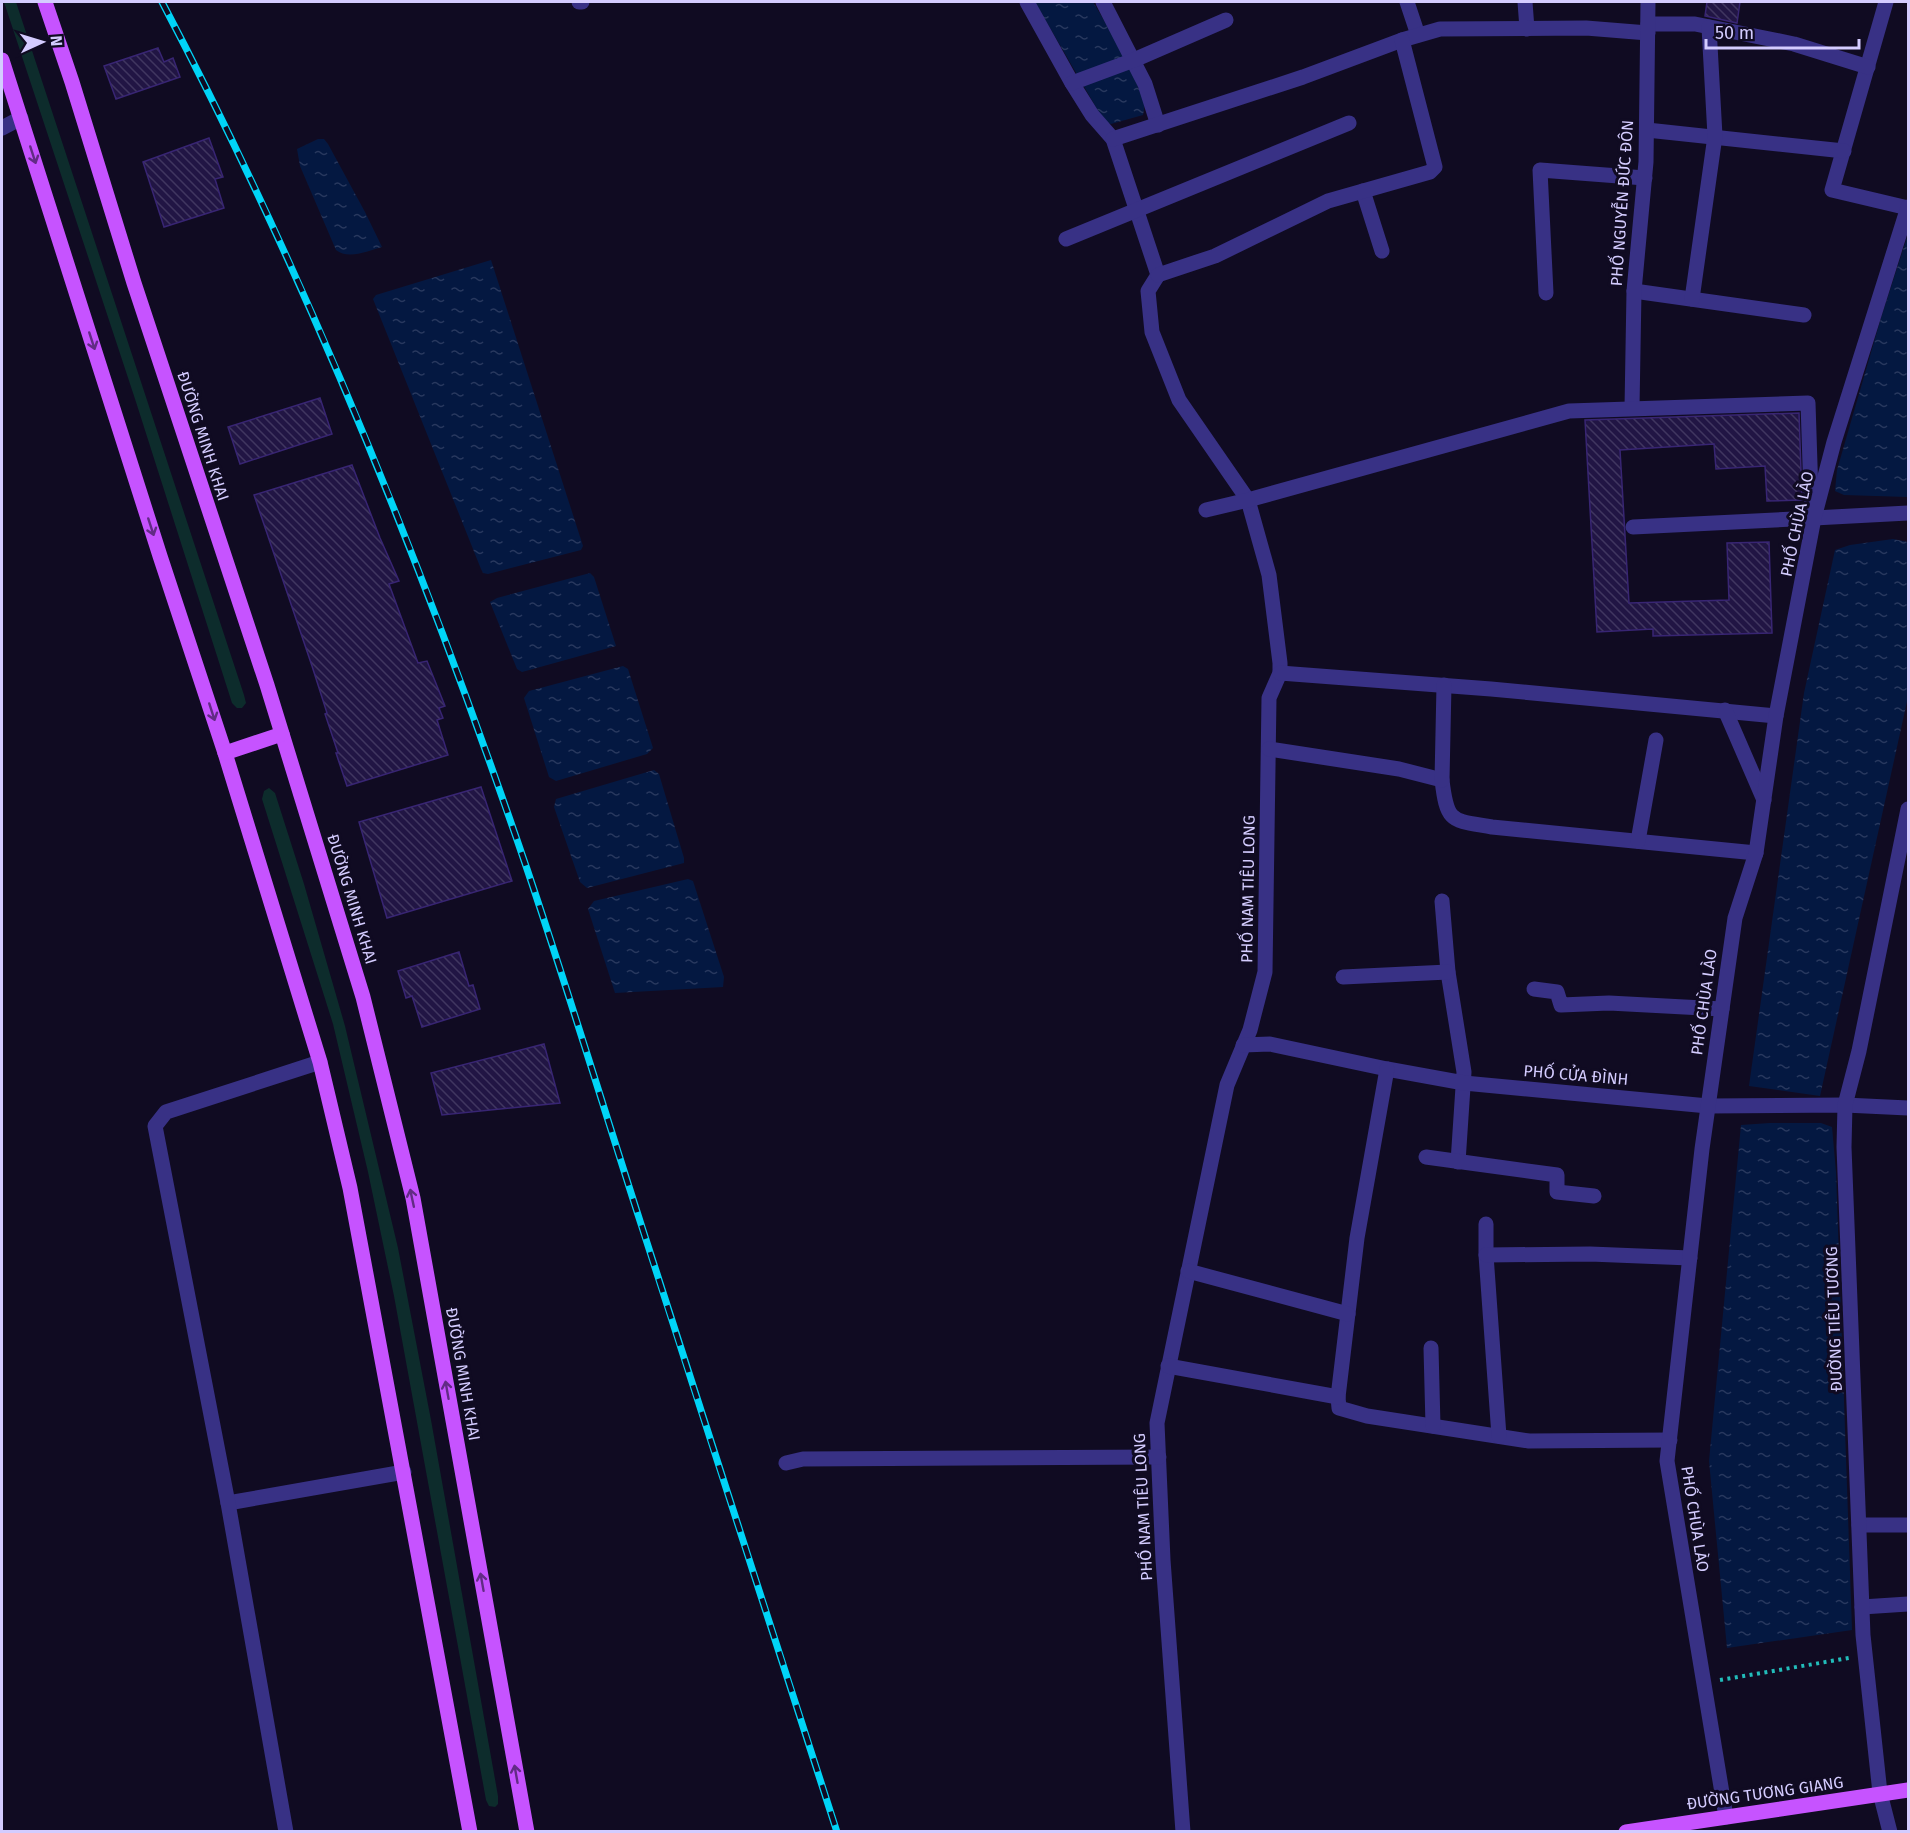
<svg xmlns="http://www.w3.org/2000/svg" width="1910" height="1833" font-family="'Fira Sans',sans-serif">
<style>
.grass{fill:#0d2c2c}
.water{fill:url(#water-ripples)}
.building{fill:url(#building-back-hatch);stroke:#382573;stroke-width:1.5}
.lines{fill:none;stroke-linecap:round;stroke-linejoin:round}
.path{stroke:#22bdba;stroke-width:4;stroke-dasharray:3 4.5;stroke-linecap:butt}
.minor{stroke:#383185;stroke-width:15}
.major{stroke:#c653ff;stroke-width:15}
.rail-casing{stroke:#00d4f7;stroke-width:7}
.rail{stroke:#100b22;stroke-width:4.5;stroke-dasharray:14;stroke-linecap:butt}
.oneway{stroke:#622b85}
.labels{text-anchor:middle;dominant-baseline:central;stroke-width:6;stroke-linejoin:round;paint-order:stroke}
.street-label{font-size:16px;fill:#d4ccff;stroke:#100b22}
</style>
<defs>
<pattern id="water-ripples" width="26" height="14" patternUnits="userSpaceOnUse" patternTransform="scale(1.5)"><rect width="26" height="14" fill="#041841"/><path d="M2 4q2-2 4 0t4 0M15 11q2-2 4 0t4 0" fill="none" stroke="#28385e"/></pattern>
<pattern id="building-back-hatch" width="6" height="6" patternUnits="userSpaceOnUse" patternTransform="scale(1.5)"><rect width="6" height="6" fill="#211544"/><path d="M-1 5l2 2M0 0l6 6M5-1l2 2" fill="none" stroke="#403660"/></pattern>
</defs>
<rect width="100%" height="100%" fill="#100b22"/>
<g class="grass">
<polygon points="4,2 16,2 244,695 246,703 242,708 237,708 232,703 136,402"/>
<polygon points="269,788 275,793 304,884 345,1026 398,1248 431,1420 498,1796 498,1804 495,1807 489,1806 486,1800 394,1296 368,1172 333,1024 262,799 264,791"/>
</g>
<g class="water">
<polygon points="1035,2 1093,2 1126,57 1145,104 1143,115 1111,124 1104,121"/>
<path d="M318,139H324L328,144L365,212L382,247C368,251 348,260 336,250L300,166L297,149Z"/>
<polygon points="1908,234 1908,497 1844,495 1835,491 1837,470 1881,318"/>
<polygon points="491,260 583,546 581,550 488,574 483,573 481,569 373,299 376,295"/>
<polygon points="1893,539 1908,542 1908,697 1820,1096 1749,1086 1804,693 1835,550 1850,545"/>
<polygon points="590,573 594,577 616,646 522,672 517,669 490,602 497,598"/>
<polygon points="623,666 628,669 653,748 647,754 556,781 549,777 524,698 529,691"/>
<polygon points="654,770 659,774 684,858 684,863 587,888 580,882 554,807 556,799"/>
<polygon points="688,879 693,881 724,977 723,987 615,993 588,909 594,901"/>
<polygon points="1770,1123 1821,1123 1832,1127 1836,1172 1852,1630 1727,1648 1709,1461 1741,1125"/>
</g>
<g class="building">
<polygon points="1707,2 1740,2 1737,23 1705,16"/>
<polygon points="158,48 164,62 173,58 180,77 116,99 104,66"/>
<polygon points="209,138 223,177 215,179 224,208 164,227 143,162"/>
<polygon points="320,398 332,434 240,464 228,427"/>
<polygon points="1799,413 1802,500 1767,501 1765,466 1716,469 1714,444 1620,450 1629,603 1729,600 1727,543 1769,542 1772,633 1653,636 1653,629 1597,632 1585,420"/>
<polygon points="352,465 380,538 399,581 389,584 418,663 427,661 445,706 439,708 443,718 437,720 448,755 347,786 336,753 338,753 325,714 327,713 312,666 254,495"/>
<polygon points="481,787 512,881 387,918 359,822"/>
<polygon points="459,952 469,986 473,985 480,1009 422,1027 412,996 406,998 398,971"/>
<polygon points="544,1044 560,1103 442,1115 431,1073"/>
</g>
<g class="lines">
<polyline class="path" points="1720,1680 1849,1658"/>
<g class="minor">
<polyline points="579,2 582,2"/>
<polyline points="1027,2 1072,83 1092,115 1113,139 1158,275 1148,291 1152,332 1179,400 1248,500 1269,575 1280,663 1280,673 1269,698 1265,972 1250,1030 1227,1085 1157,1423 1163,1560 1183,1832"/>
<polyline points="1103,2 1145,84 1158,125"/>
<polyline points="1407,2 1418,35"/>
<polyline points="1525,2 1527,29"/>
<polyline points="1886,2 1832,190 1908,208"/>
<polyline points="1648,24 1695,24 1794,44 1868,67"/>
<polyline points="1072,83 1134,60 1226,20"/>
<polyline points="2,128 21,118"/>
<polyline points="1647,130 1844,151"/>
<polyline points="1113,139 1303,77 1402,40 1440,29 1586,28 1648,33"/>
<polyline points="1363,191 1382,251"/>
<polyline points="1066,239 1349,123"/>
<polyline points="1158,275 1215,256 1328,201 1430,172 1435,167 1402,40"/>
<polyline points="1634,291 1804,315"/>
<polyline points="1546,293 1540,170 1645,178"/>
<polyline points="1692,299 1715,136 1709,27"/>
<polyline points="1632,408 1634,291 1646,162 1648,2"/>
<polyline points="1206,510 1248,500 1569,411 1808,403 1811,495 1814,518 1908,513"/>
<polyline points="1633,527 1814,518"/>
<polyline points="1280,673 1491,689 1776,716"/>
<polyline points="1725,710 1764,800"/>
<path d="M1269,749L1399,769L1442,780C1447,824 1452,820 1492,827L1756,853"/>
<polyline points="1442,780 1444,685"/>
<polyline points="1638,841 1656,740"/>
<polyline points="1442,901 1448,972 1464,1072 1458,1162"/>
<polyline points="1343,977 1448,972"/>
<polyline points="1534,989 1557,992 1561,1005 1609,1003 1722,1009"/>
<polyline points="1243,1045 1270,1044 1387,1069 1464,1083 1708,1106 1845,1105 1908,1108"/>
<polyline points="1387,1069 1357,1238 1338,1397 1339,1408 1367,1416 1529,1441 1670,1440"/>
<polyline points="1426,1157 1557,1175 1557,1192 1594,1196"/>
<polyline points="1486,1224 1486,1255 1499,1436"/>
<polyline points="1486,1255 1590,1254 1690,1258"/>
<polyline points="1188,1271 1348,1314"/>
<polyline points="1431,1348 1433,1426"/>
<polyline points="1168,1366 1338,1397"/>
<polyline points="786,1463 803,1459 1159,1457"/>
<polyline points="228,1503 404,1472"/>
<polyline points="1859,1525 1908,1525"/>
<polyline points="1862,1607 1908,1604"/>
<polyline points="1726,1817 1667,1461 1702,1149 1735,918 1756,853 1776,716 1814,518 1834,442 1908,207"/>
<polyline points="286,1832 228,1503 155,1126 166,1112 320,1062"/>
<polyline points="1890,1832 1880,1793 1863,1635 1844,1147 1845,1105 1859,1051 1908,809"/>
</g>
<g class="major">
<polyline points="45,2 72,82 134,283 267,685 363,997 413,1198 527,1832"/>
<polyline points="2,60 160,556 225,753 320,1062 350,1188 470,1832"/>
<polyline points="225,753 282,734"/>
<polyline points="1626,1832 1908,1790"/>
</g>
<g class="rail-casing">
<path id="rail" d="M162,2C308,279 426,573 527,869C567,987 603,1106 641,1224C706,1427 772,1629 837,1832"/>
</g>
<use href="#rail" class="rail"/>
</g>
<defs><path id="oneway-shaft" d="M-6 0H5M1.5-3L5.5 0L1.5 3" fill="none" stroke-width="1.6" stroke-linecap="round" stroke-linejoin="round" transform="scale(1.5)"/></defs>
<g class="oneway">
<use href="#oneway-shaft" transform="translate(33 155) rotate(72)"/>
<use href="#oneway-shaft" transform="translate(92 341) rotate(72)"/>
<use href="#oneway-shaft" transform="translate(151 527) rotate(72)"/>
<use href="#oneway-shaft" transform="translate(212 712) rotate(72)"/>
<use href="#oneway-shaft" transform="translate(412 1198) rotate(-102)"/>
<use href="#oneway-shaft" transform="translate(447 1390) rotate(-100)"/>
<use href="#oneway-shaft" transform="translate(482 1582) rotate(-100)"/>
<use href="#oneway-shaft" transform="translate(516 1774) rotate(-100)"/>
</g>
<g class="labels">
<g class="street-label">
<text transform="translate(1622 203) rotate(-86)">PHỐ NGUYỄN ĐỨC ĐÔN</text>
<text transform="translate(203 436) rotate(72)">ĐƯỜNG MINH KHAI</text>
<text transform="translate(1797 524) rotate(-78)">PHỐ CHÙA LÀO</text>
<text transform="translate(1248 889) rotate(-89)">PHỐ NAM TIÊU LONG</text>
<text transform="translate(352 899) rotate(73)">ĐƯỜNG MINH KHAI</text>
<text transform="translate(1704 1002) rotate(-82)">PHỐ CHÙA LÀO</text>
<text transform="translate(1576 1075) rotate(5)">PHỐ CỬA ĐÌNH</text>
<text transform="translate(1834 1319) rotate(-92)">ĐƯỜNG TIÊU TƯƠNG</text>
<text transform="translate(463 1374) rotate(80)">ĐƯỜNG MINH KHAI</text>
<text transform="translate(1143 1507) rotate(-93)">PHỐ NAM TIÊU LONG</text>
<text transform="translate(1695 1519) rotate(81)">PHỐ CHÙA LÀO</text>
<text transform="translate(1765 1793) rotate(-8)">ĐƯỜNG TƯƠNG GIANG</text>
</g>
</g>
<rect width="1910" height="1833" fill="none" stroke="#d4ccff" stroke-width="6"/>
<g transform="translate(42 42) rotate(86)" stroke="#100b22" stroke-width="4.5" paint-order="stroke">
<path d="M0-4.5L10 22L0 15L-10 22Z" fill="#d4ccff"/>
<text y="-9" font-size="16" font-weight="bold" text-anchor="middle" fill="#d4ccff">N</text>
</g>
<path d="M1706 39v9h153v-9" fill="none" stroke="#d4ccff" stroke-width="3"/>
<text x="1715" y="39" font-size="18" fill="#d4ccff" stroke="#100b22" stroke-width="4.5" paint-order="stroke">50 m</text>
</svg>
